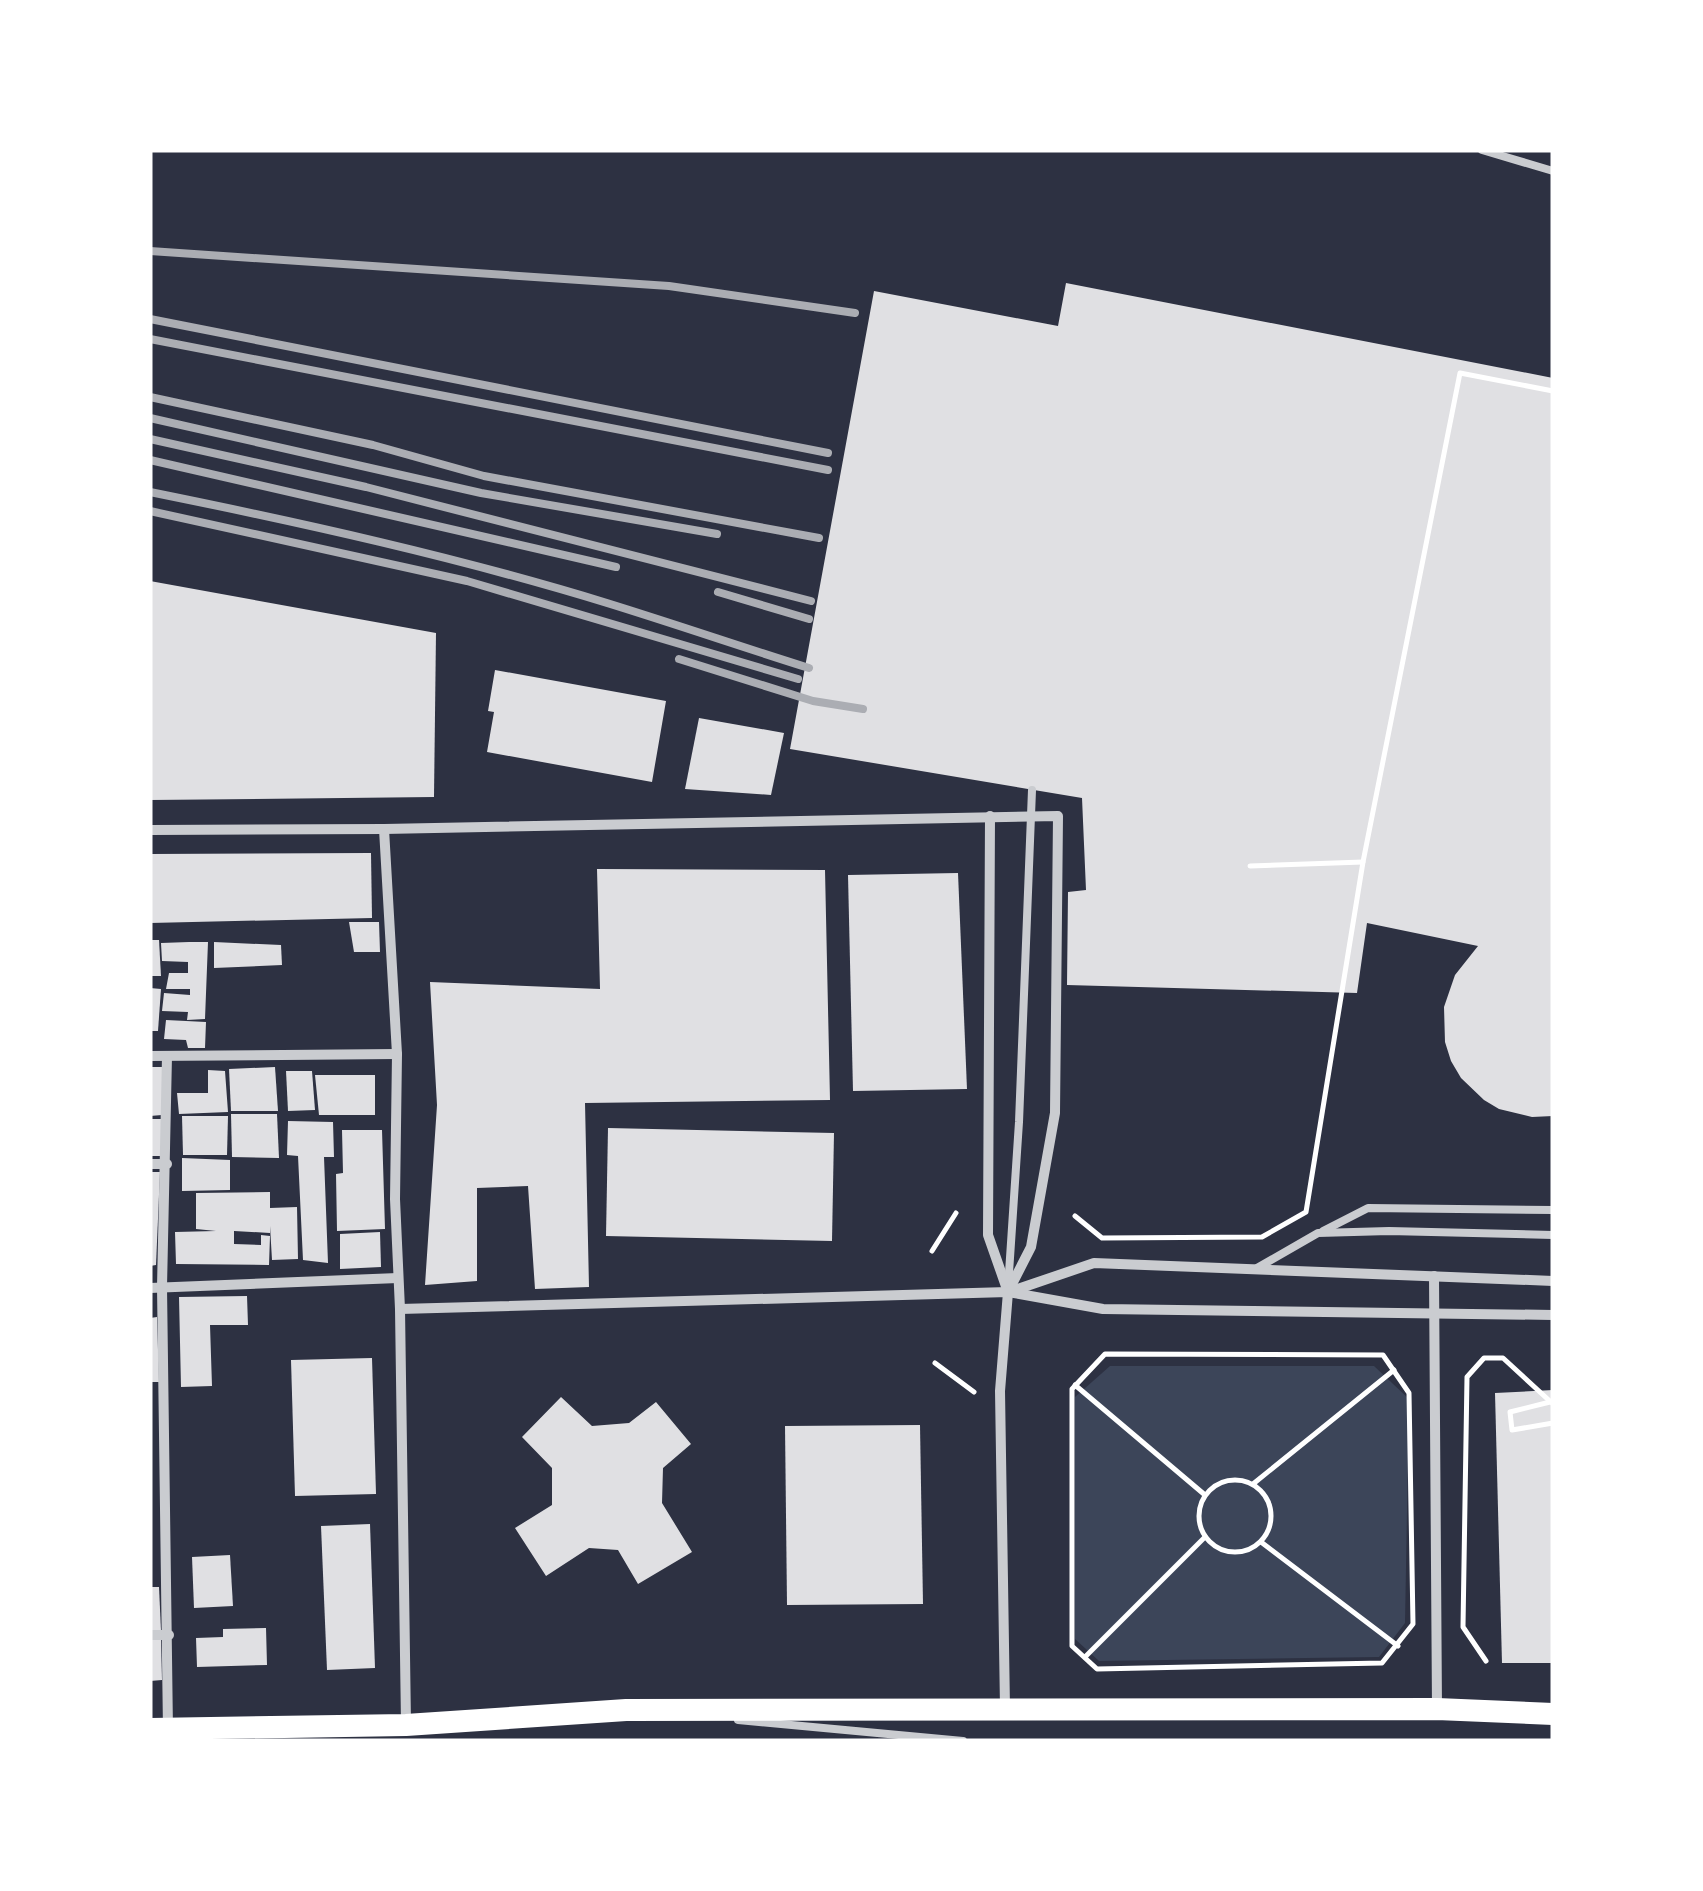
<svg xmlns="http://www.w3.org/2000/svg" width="1703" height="1891" font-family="'Roboto Condensed',sans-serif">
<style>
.green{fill:#3c4559}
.building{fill:#e0e0e3}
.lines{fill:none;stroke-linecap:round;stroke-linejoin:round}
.path{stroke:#fff;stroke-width:5}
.service{stroke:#caccd0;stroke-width:8}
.minor{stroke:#caccd0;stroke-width:10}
.primary{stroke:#fff;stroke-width:22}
.rail{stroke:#abadb3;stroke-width:8}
</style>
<rect width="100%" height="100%" fill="#2d3142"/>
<polygon class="green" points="1110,1366 1374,1366 1409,1399 1405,1623 1379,1657 1099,1661 1075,1639 1075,1397"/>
<g class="building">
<polygon points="1066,283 1553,378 1553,1116 1532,1117 1499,1109 1484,1100 1461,1078 1451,1061 1445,1042 1444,1007 1455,975 1478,946 1367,923 1357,993 1067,985 1068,892 1086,890 1082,798 790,749 874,291 1058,326"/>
<polygon points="150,581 436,633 434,797 150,800"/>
<polygon points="495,670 666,701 652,782 487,752 494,712 488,711"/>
<polygon points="699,718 784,733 771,795 685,789"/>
<polygon points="371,853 372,918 150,923 150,854"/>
<polygon points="597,869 825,870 830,1100 585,1103 589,1287 535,1289 528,1186 477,1188 477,1281 425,1285 437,1105 430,982 600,989"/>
<polygon points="958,873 967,1089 853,1091 848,875"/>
<polygon points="349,922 379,922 380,952 354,952"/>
<polygon points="150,940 159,940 161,976 150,976"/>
<polygon points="189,942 208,942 205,1019 187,1020 188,1012 162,1011 164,993 190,995 190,989 166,989 169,973 202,973 188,973 188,962 162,961 161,943"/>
<polygon points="214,942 281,945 282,965 214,968"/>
<polygon points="150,988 161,989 158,1031 150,1031"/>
<polygon points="166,1020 206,1022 205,1048 188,1048 186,1040 164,1039"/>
<polygon points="150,1067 162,1067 162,1115 150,1116"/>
<polygon points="275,1067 278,1111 231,1111 229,1069"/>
<polygon points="208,1070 225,1071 228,1112 179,1114 177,1093 208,1093"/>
<polygon points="286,1071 312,1071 315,1110 288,1111"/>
<polygon points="315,1075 375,1075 375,1115 319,1115"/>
<polygon points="231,1114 277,1114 279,1158 232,1157"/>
<polygon points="182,1116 228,1116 227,1155 183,1155"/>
<rect x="150" y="1119" width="12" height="37"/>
<polygon points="288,1121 333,1122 334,1157 324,1157 328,1263 303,1260 298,1156 287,1155"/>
<polygon points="608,1128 834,1133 832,1241 606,1236"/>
<polygon points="342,1130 382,1130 385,1229 337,1231 336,1174 343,1173"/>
<polygon points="182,1158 230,1160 230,1190 182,1191"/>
<polygon points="150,1172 160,1172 156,1265 150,1266"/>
<polygon points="270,1192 270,1208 297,1207 298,1259 272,1260 270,1226 270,1233 234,1231 234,1244 261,1245 261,1235 270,1236 269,1265 176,1264 175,1232 216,1231 196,1229 196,1193"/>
<polygon points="380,1232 381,1267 340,1269 340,1234"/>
<polygon points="247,1296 248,1325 210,1325 212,1386 181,1387 179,1297"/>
<polygon points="157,1317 159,1382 150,1382 150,1318"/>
<polygon points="372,1358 376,1494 295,1496 291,1360"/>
<polygon points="1553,1390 1553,1663 1502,1663 1495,1393"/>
<polygon points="561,1397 592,1426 629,1423 656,1402 691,1444 663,1468 662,1503 692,1552 638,1584 618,1550 589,1548 546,1576 515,1528 552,1505 552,1468 522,1437"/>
<polygon points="920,1425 923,1604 787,1605 785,1426"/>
<polygon points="370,1524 375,1668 327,1670 321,1526"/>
<polygon points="230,1555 233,1606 194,1608 192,1557"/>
<polygon points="150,1587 159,1587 161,1631 150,1631"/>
<polygon points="266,1628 267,1665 197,1667 196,1638 223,1637 223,1629"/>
<polygon points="150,1640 161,1640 162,1680 150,1681"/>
</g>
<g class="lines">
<g class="path">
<polyline points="1250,866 1363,862"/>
<polyline points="1075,1216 1102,1238 1262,1237 1306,1212 1363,862 1460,373 1553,391"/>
<polyline points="932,1251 956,1213"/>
<polygon points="1105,1354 1383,1355 1409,1393 1413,1624 1382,1663 1097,1669 1072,1646 1072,1389"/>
<polyline points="935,1363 974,1392"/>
<polyline points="1075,1385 1205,1495"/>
<polyline points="1550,1402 1510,1412 1512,1430 1553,1423"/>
<circle cx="1235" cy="1516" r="36"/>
<polyline points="1253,1484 1394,1370"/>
<polyline points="1261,1542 1398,1646"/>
<polyline points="1085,1657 1205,1537"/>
<polyline points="1486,1661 1463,1627 1467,1377 1484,1358 1503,1358 1553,1404"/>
</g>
<g class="service">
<polyline points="1482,150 1553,171"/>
<polyline points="1323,1231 1368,1208 1553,1210"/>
<polyline points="1257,1268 1318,1233 1389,1231 1553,1235"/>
<polyline points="1008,1288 1019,1122 1032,790"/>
<polyline points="738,1720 963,1741"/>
</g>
<g class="minor">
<polyline points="990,816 988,1235 1008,1292"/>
<polyline points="384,829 397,1054 395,1199 400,1309 406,1724"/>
<polyline points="150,830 384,829 1058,816 1055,1113 1031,1247 1008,1292 1000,1391 1005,1708"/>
<polyline points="150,1056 397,1054"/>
<polyline points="167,1056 162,1287 168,1730"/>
<polyline points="150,1164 167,1164"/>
<polyline points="1434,1276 1437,1709"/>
<polyline points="150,1288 398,1278"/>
<polyline points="1009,1292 1094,1263 1553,1281"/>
<polyline points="400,1309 1008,1292 1103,1309 1553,1315"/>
<polyline points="150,1635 169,1635"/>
</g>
<polyline class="primary" points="150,1729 406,1725 626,1710 1437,1709 1553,1714"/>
<g class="rail">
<polyline points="150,251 669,286 855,313"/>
<polyline points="150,319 828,453"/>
<polyline points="150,339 828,470"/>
<polyline points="150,397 373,445 484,476 819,538"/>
<polyline points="150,418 481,493 717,534"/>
<polyline points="150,439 366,487 811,601"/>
<polyline points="150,460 616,567"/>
<path d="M150,492C303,523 457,557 607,603C675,624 742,647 809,668"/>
<polyline points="150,511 467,581 798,679"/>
<polyline points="718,592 809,619"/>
<polyline points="679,659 813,701 863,709"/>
</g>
</g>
<rect width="1703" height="1891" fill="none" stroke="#ffffff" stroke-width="305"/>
</svg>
